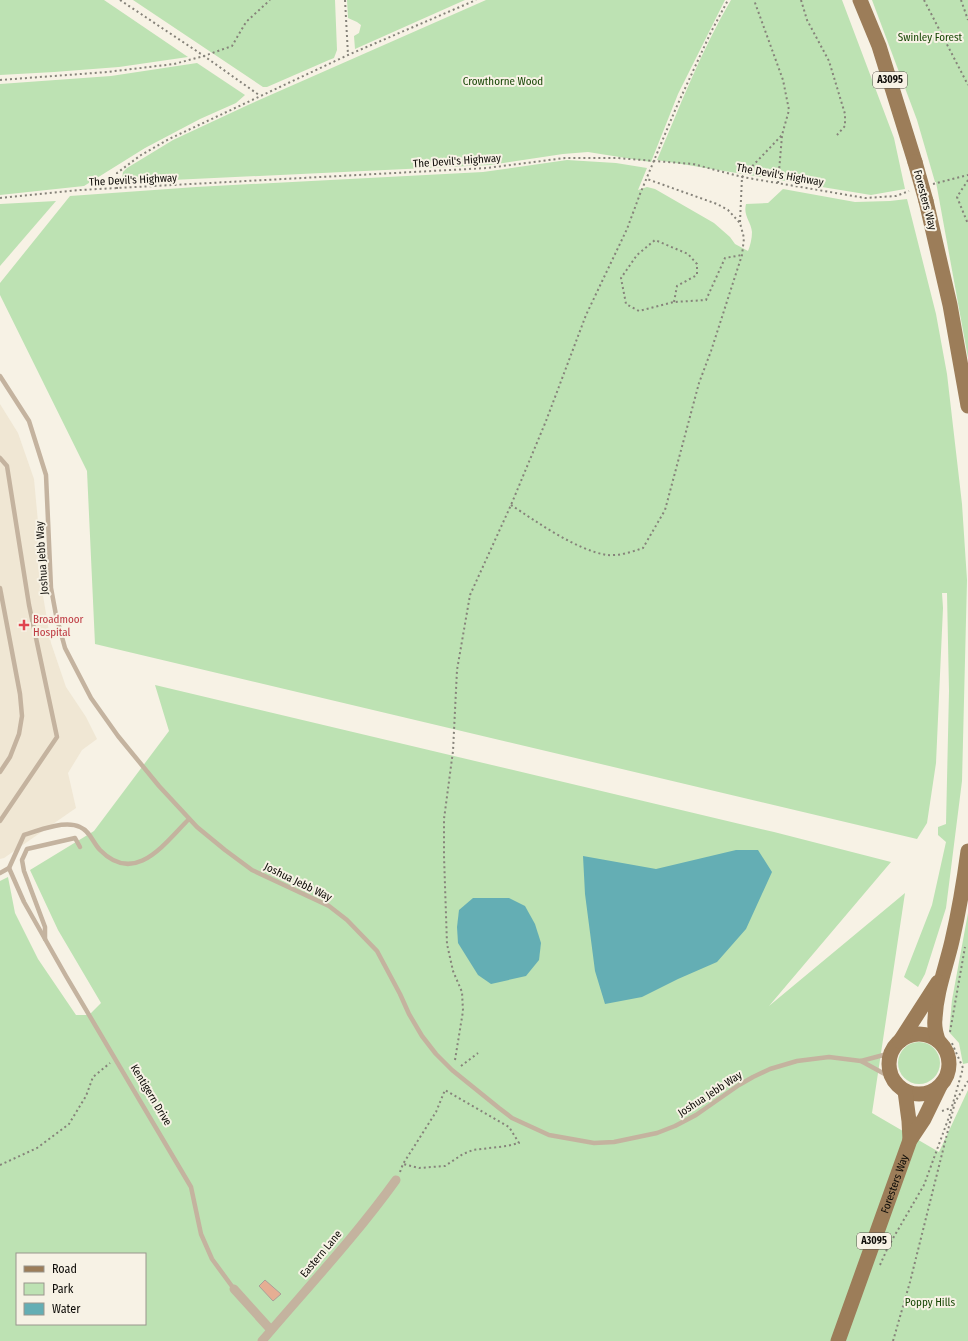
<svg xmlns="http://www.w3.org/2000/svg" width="968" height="1341" font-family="'Fira Sans Condensed',sans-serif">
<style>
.built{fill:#f0e7d4}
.green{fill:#bde2b3;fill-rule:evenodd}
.water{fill:#64aeb4}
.building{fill:#e5ae93;stroke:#ab9f98}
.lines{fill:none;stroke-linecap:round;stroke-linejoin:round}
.path{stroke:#86837a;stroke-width:2;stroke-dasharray:2 3;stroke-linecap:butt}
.service{stroke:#c4b39f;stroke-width:4.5}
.minor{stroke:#c4b39f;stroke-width:9}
.primary{stroke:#9c7d59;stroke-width:15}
.primary-bridge{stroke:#9c7d59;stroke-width:15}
.health-dot{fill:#e0444e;stroke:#f7f2e5;stroke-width:1.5}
.labels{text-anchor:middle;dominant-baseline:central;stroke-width:4;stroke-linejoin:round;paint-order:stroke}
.shield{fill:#f7f2e5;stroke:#54514a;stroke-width:1}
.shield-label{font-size:10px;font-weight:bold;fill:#0e0c08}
.park-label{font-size:11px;fill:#184706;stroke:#f7f2e5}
.street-label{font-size:11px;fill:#0e0c08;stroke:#f7f2e5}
.health-label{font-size:11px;fill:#be3a42;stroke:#f7f2e5;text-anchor:start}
</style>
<rect width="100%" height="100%" fill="#f7f2e5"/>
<polygon class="built" points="0,404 18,433 34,479 38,522 38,566 51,643 66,687 86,717 97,739 82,750 68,773 76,808 4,858 0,859"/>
<g class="green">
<polygon points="0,0 104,0 188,57 119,67 54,72 0,75"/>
<polygon points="133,0 335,0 337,50 334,58 329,60 267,87 263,87"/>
<polygon points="347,0 465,0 355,49 354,36 359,33 361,25 357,22 348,18"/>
<polygon points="486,0 725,0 678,94 651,162 588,152 563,154 490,165 130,182 125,182 122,179 123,172 127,168 173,140 248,105"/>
<path d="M731,0H842L894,138L905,189L871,195L657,160C680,106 701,51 731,0Z"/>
<polygon points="872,0 968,0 968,358 936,182 935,182 917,120"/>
<polygon points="197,63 245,95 236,103 200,119 145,148 84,186 0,195 0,84 111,76"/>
<path d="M567,160L616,163L647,168L638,190L647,187L655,189L714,223L730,237L735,244L748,251C750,246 752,239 752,232C751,221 743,216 746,204L768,203L783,189L855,202L890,201L907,199L936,314L947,374L962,504L967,580L962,781L946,908L925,974L918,987L904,977L932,905L946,842L938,835V827L946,824L949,691L947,593H942L943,608L936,763L927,823L917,839L95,644L87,471L0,295V283L70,196L196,187L483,172Z"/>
<polygon points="56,201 0,266 0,204"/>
<path d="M155,685L774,832L891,862L769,1006L905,893L872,1113L939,1152L968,1090V1341H0V881L8,877L15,913L38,959L76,1015H89L101,1003L58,930L30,870L94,831L169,731ZM17,1254H145V1324H17Z"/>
<polygon points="968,913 968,1063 963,1064 959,1043 949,1032 952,1000"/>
<circle cx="919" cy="1063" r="21"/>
</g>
<g class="water">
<polygon points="736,850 758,850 772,872 746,929 717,962 678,979 642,997 605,1004 595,971 585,894 583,856 656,869"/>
<polygon points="473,898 509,898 525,906 535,924 541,943 539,960 526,976 491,984 478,975 458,943 457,927 459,910"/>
</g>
<polygon class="building" points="265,1280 281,1294 273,1301 259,1286"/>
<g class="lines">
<g class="path">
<polyline points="120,0 204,56 259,95"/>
<polyline points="345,0 348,55"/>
<polyline points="801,0 807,20 829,61 845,114 845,126 837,135"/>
<polyline points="924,0 968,85"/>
<polyline points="961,0 968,20"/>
<polyline points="0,80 107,72 174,64 204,56 232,46 246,22 270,0"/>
<polyline points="968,180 957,197 968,224"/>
<polyline points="778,183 782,136"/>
<polyline points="933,184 968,175"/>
<polyline points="117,189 117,173 141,155 169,139 348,55 476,0"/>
<polyline points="0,198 80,190 487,168 565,158 617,158 693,164 742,177 865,198 896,196 909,191"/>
<polyline points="740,222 742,177 782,135 789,110 783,80 754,0"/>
<polyline points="674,302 677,286 697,275 697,264 688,254 655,240 637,255 621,278 626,304 639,311 674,302 706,300 725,258 742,255"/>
<path d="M511,505C537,522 576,550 607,555C619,556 632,552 643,548L665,510L699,383L711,351L742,255L744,238L740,223L728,210L717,204L647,179"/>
<polyline points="950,1032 965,947"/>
<polyline points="455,1060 463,1011 462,992 453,971 447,944 444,856 444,819 453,751 457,670 470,595 511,505 546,421 586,315 627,229 640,194 676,108 711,32 728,0"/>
<polyline points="461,1066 478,1053"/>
<polyline points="942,1111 951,1108"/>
<polyline points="0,1165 37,1148 69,1124 86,1096 93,1077 110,1063"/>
<polyline points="400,1172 403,1164 436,1112 445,1090 509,1127 519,1143 507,1146 473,1150 463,1154 445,1166 419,1168 403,1164"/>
<polyline points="880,1265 888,1247 924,1185 949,1117 963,1068 951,1041"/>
<polyline points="893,1341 910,1282 955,1102 968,1081"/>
</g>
<g class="service">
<polyline points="0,376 29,421 46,475 51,588 56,615 65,648 91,698 118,736 159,786 197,827 225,850 252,870 329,906 347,920 377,951 400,994 409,1014 422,1036 436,1054 452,1070 499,1108 512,1118 549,1135 594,1143 614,1142 657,1133 675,1126 696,1115 739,1085 753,1077 770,1069 797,1061 829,1057 861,1061 892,1078"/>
<polyline points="0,458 7,466 29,605 57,737 0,821"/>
<polyline points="0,588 20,694 22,716 19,734 10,757 0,772"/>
<polyline points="9,868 24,902 66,976 191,1187 201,1234 212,1259 234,1289"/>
<path d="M0,873L9,868L24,835C39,830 65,820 80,827C90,831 93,843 100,850C135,886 164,844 189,819"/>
<polyline points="45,939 45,927 24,871 22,860 27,849 75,838 80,847"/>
<polyline points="861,1061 891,1053"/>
</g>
<g class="minor">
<polyline points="234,1289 271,1330"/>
<path d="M262,1341C307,1288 355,1237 396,1180"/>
</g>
<g class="primary">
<polyline points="860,0 879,46 915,162"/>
<polyline points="926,201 950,305 968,406"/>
<circle cx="919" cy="1064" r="30"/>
<path d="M938,1040C936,1034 934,1026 935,1019C936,992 946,967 952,941C959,911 964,881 968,851"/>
<polyline points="900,1041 938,982"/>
<polyline points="905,1091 909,1121 910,1140"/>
<path id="s1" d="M838,1341L910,1140L924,1119L940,1086"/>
</g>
<polyline class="primary-bridge" points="915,162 926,201"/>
</g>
<path class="health-dot" d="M22 619h4v4h4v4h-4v4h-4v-4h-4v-4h4z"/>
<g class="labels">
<g class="shield">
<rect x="873" y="72" width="34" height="16" rx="3"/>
<rect x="857" y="1233" width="34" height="16" rx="3"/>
</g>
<g class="shield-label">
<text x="890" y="80">A3095</text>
<text x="874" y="1241">A3095</text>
</g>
<g class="park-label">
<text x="930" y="37">Swinley Forest</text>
<text x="503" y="81">Crowthorne Wood</text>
<text x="930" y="1302">Poppy Hills</text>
</g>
<g class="street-label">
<text transform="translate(457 161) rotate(-4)">The Devil's Highway</text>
<text transform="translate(780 175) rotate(10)">The Devil's Highway</text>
<text transform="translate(133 180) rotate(-3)">The Devil's Highway</text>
<text transform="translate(925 200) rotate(75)">Foresters Way</text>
<text transform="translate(42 558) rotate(-94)">Joshua Jebb Way</text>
<text transform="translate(298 882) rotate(26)">Joshua Jebb Way</text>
<text transform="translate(710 1094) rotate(-33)">Joshua Jebb Way</text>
<text transform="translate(151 1095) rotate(59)">Kentigern Drive</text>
<text stroke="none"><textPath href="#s1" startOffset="167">Foresters Way</textPath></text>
<text transform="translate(321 1254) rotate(-50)">Eastern Lane</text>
</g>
<g class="health-label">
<text x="33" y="619">Broadmoor<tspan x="33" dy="13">Hospital</tspan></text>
</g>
</g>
<rect x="16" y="1253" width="130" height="72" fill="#f7f2e5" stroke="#9a968d"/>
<rect x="24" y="1266" width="20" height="6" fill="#9c7d59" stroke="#9a968d"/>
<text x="52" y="1273" font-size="12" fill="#0e0c08">Road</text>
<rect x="24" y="1283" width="20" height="12" fill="#bde2b3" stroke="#9a968d"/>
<text x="52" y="1293" font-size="12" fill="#0e0c08">Park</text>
<rect x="24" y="1303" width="20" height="12" fill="#64aeb4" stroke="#9a968d"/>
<text x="52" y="1313" font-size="12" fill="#0e0c08">Water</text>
</svg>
